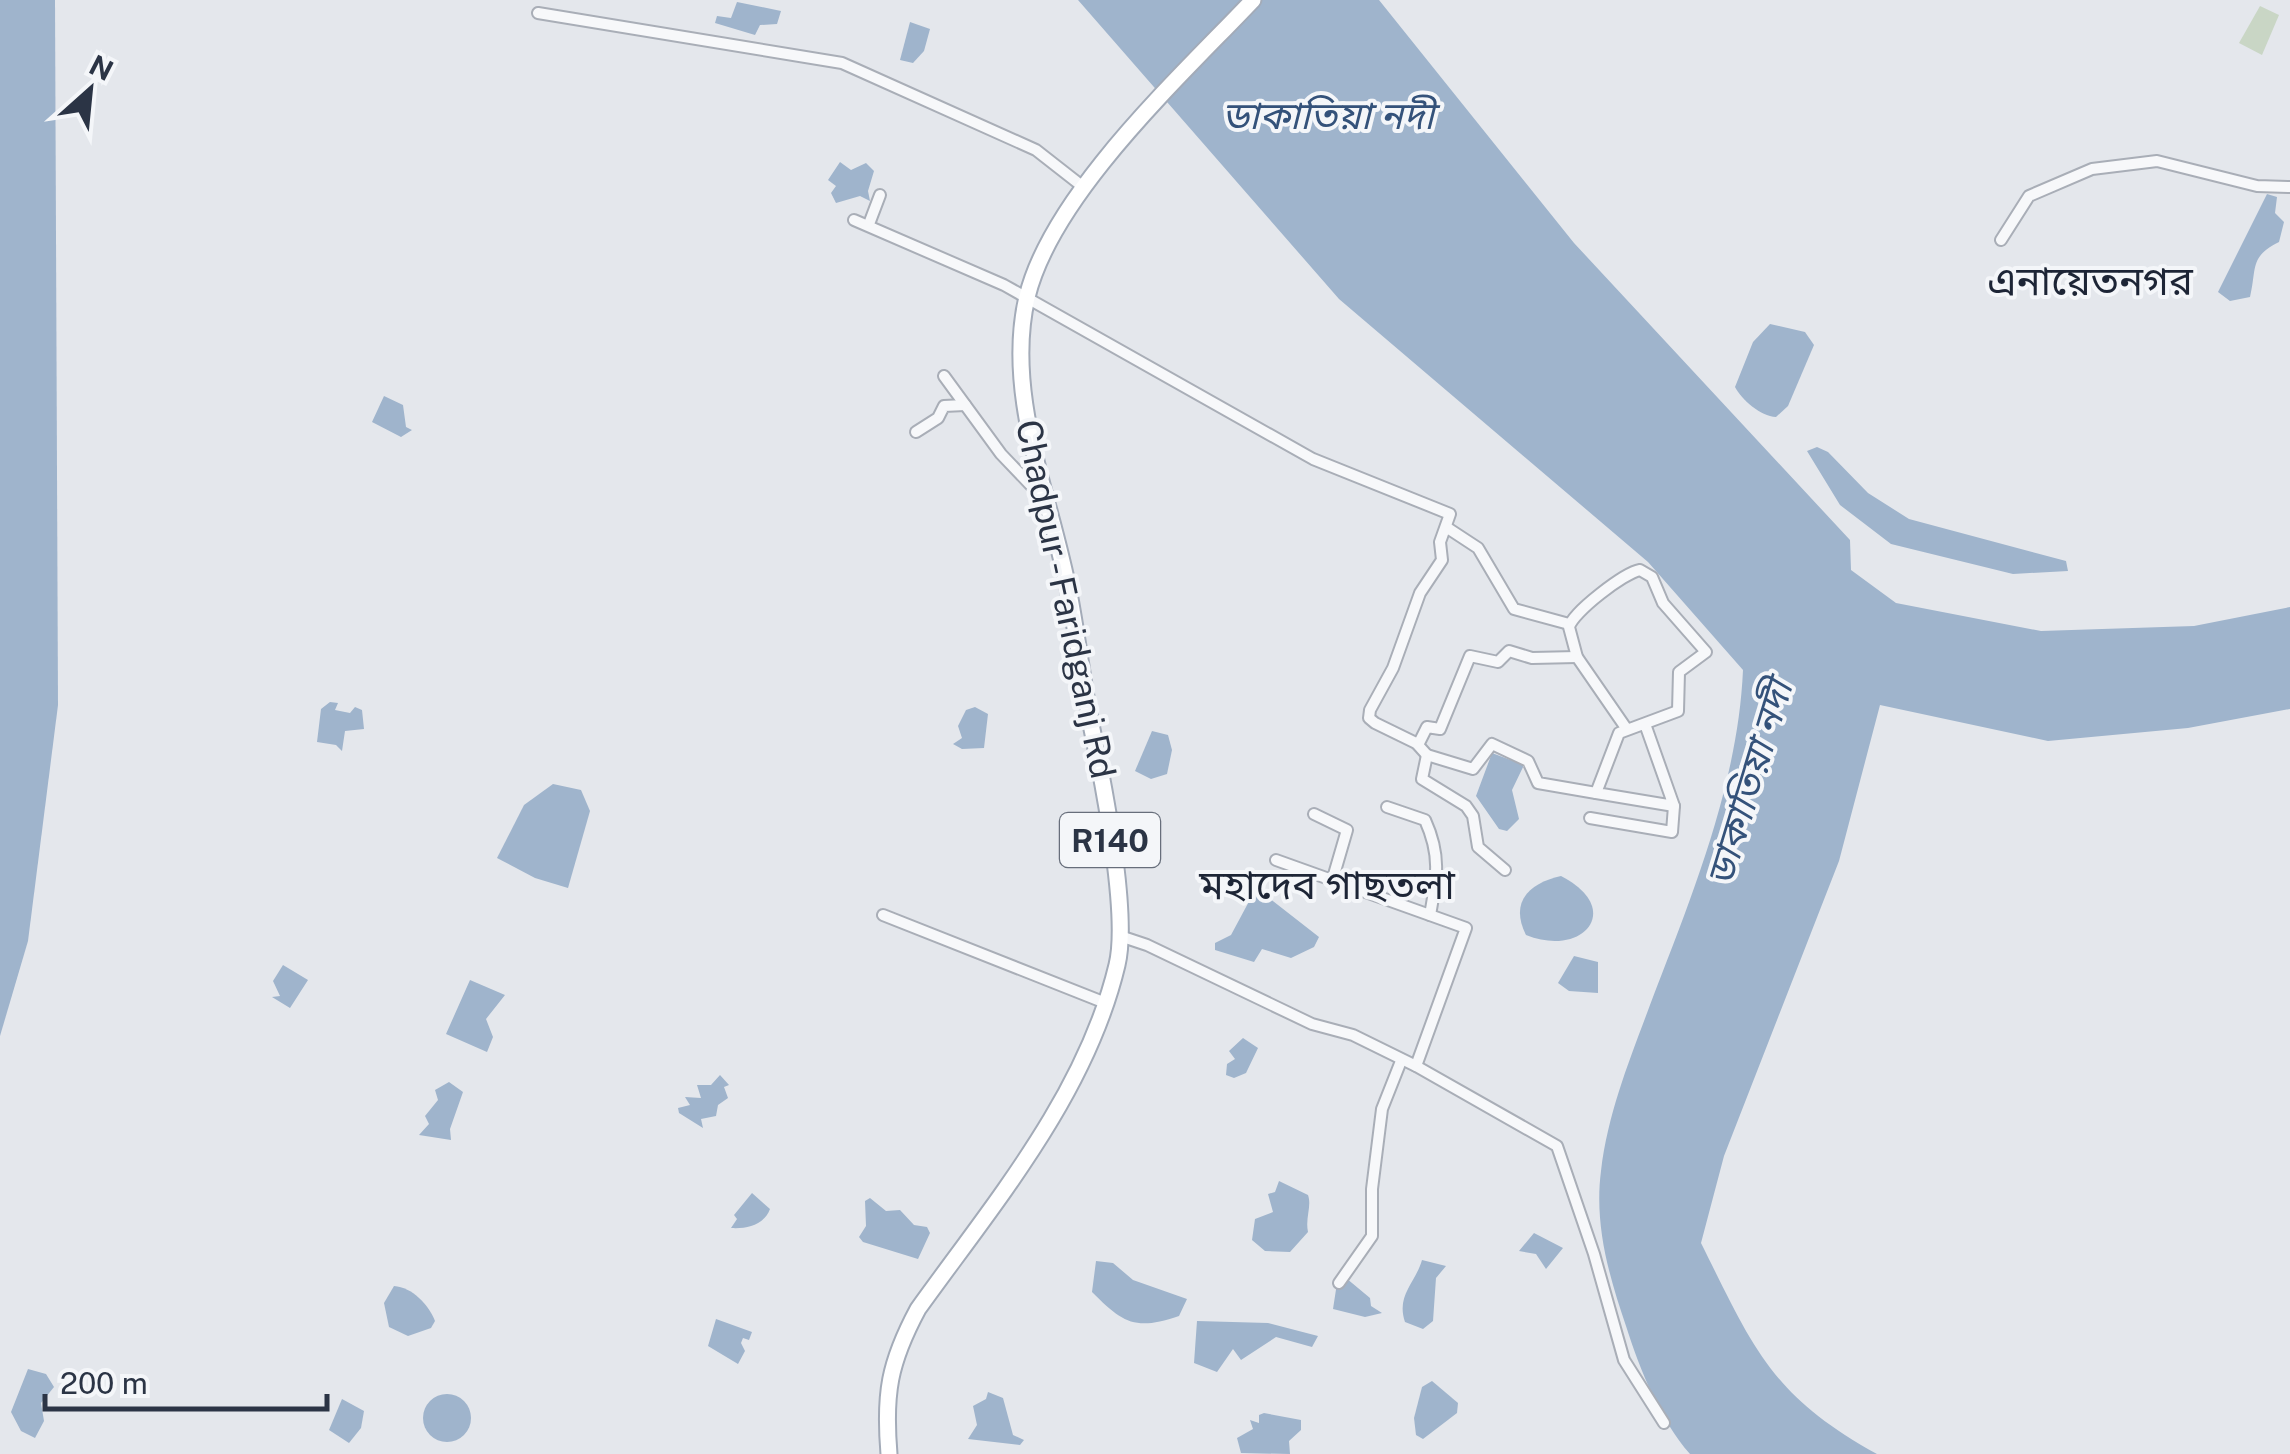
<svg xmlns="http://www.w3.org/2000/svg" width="2290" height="1454" font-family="'Public Sans','Noto Sans Bengali',sans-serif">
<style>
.green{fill:#c9d6c5}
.water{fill:#9fb4cc}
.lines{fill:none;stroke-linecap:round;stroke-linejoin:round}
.street-casing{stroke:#a9aeb7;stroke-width:14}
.primary-casing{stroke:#a3abb8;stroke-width:19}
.street{stroke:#f7f8fa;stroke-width:10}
.primary{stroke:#fff;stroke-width:15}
.labels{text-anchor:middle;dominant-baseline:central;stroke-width:8;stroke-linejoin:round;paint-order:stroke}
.shield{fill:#f4f6f9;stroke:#676e7b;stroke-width:2.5}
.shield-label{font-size:32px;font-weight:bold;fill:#2b3445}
.street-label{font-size:35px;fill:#2b3445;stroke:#f4f6f9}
.water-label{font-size:38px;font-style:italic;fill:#34527a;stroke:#f4f6f9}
.quarter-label{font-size:40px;fill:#1d2536;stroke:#f4f6f9}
</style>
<rect width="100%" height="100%" fill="#e4e7ec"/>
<polygon class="green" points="2260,6 2279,15 2262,55 2239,43"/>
<g class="water">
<polygon points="0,0 55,0 58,705 28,941 0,1036"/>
<path d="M1078,0H1379L1574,243L1850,540L1851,570L1896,603L2041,631L2194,626L2290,607V709L2188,728L2048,741L1880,705L1839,861L1724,1156L1701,1243C1753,1347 1770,1395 1877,1454H1690C1660,1420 1640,1370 1626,1326C1609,1276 1594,1225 1601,1171C1608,1112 1630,1059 1650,1005C1691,898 1738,785 1743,670L1648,562L1339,299Z"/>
<polygon points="737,2 781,11 777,24 760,25 755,35 715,23 717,16 731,18"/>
<polygon points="910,22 930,29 924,51 913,63 900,60"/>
<polygon points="840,162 851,170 866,163 874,171 868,191 870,201 860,196 836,203 831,193 836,186 828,180"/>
<path d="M2267,194L2277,197L2275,213L2284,222L2279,242C2249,257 2257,268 2250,297L2230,301L2218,292Z"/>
<path d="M1770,324L1805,332L1814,345L1788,406L1776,417C1760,416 1742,400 1735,387L1753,342Z"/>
<polygon points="384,396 403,405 406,427 412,430 401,437 372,422"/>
<polygon points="1817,447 1828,452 1868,493 1909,519 2066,561 2068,571 2013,574 1891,544 1840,505 1807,451"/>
<polygon points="330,702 338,703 335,710 350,713 355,707 362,710 364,729 345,731 342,751 336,745 317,742 321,709"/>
<polygon points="975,707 988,714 984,748 962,749 953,744 962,738 958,726 966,710"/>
<polygon points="1152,731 1168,735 1172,750 1167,774 1151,779 1135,771"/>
<polygon points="1492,753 1524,765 1512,790 1519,819 1507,831 1499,829 1476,796"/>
<polygon points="553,784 581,790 590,811 568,888 535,878 497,858 524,805"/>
<path d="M1561,876C1625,909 1583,958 1526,935C1509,901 1530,883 1561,876Z"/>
<polygon points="1260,891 1319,937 1314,947 1291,958 1262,949 1254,962 1215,950 1215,943 1231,935 1253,894"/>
<polygon points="1574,956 1598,962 1598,993 1569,991 1558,983"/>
<polygon points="283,965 308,980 290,1008 272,997 280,996 273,981"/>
<polygon points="470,980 505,995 486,1019 493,1037 487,1052 446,1034"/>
<polygon points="1243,1038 1258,1048 1246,1073 1234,1078 1226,1075 1227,1064 1235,1059 1229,1051"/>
<polygon points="720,1075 729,1085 724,1087 728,1098 718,1105 716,1116 701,1119 703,1128 679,1113 678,1108 690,1105 685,1097 701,1098 697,1085 711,1085"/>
<polygon points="449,1082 463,1092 450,1129 451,1140 419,1135 429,1124 425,1116 438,1100 435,1090"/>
<path d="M1279,1181L1308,1195C1312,1206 1305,1218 1308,1232L1290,1252L1265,1251L1252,1240L1255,1219L1273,1212L1268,1194L1275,1192Z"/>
<path d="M752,1193L770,1209C764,1225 747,1229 731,1228L737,1219L734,1215Z"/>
<polygon points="870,1198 886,1211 900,1210 914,1225 927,1227 930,1233 918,1259 863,1242 859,1237 866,1226 865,1201"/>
<polygon points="1534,1233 1563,1248 1546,1269 1536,1254 1519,1251"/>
<path d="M1422,1260L1446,1266L1436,1278L1433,1321L1423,1329L1405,1322C1396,1295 1415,1284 1422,1260Z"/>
<path d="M1096,1261L1113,1263L1133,1280L1187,1299L1179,1316C1135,1331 1123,1323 1092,1292Z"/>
<polygon points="1346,1278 1370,1298 1371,1306 1382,1313 1365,1317 1333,1309 1337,1283"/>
<path d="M394,1286C412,1287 429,1305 435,1321L431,1328L408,1336L389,1327L384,1303Z"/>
<polygon points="716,1319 752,1332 749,1340 743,1338 741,1343 745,1351 738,1364 708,1346"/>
<polygon points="1197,1321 1268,1323 1318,1336 1312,1347 1276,1337 1241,1360 1233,1349 1217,1372 1194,1363"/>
<polygon points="28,1369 46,1374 54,1387 41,1403 44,1421 35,1438 21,1431 11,1412"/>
<polygon points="1432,1381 1458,1403 1457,1413 1423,1439 1416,1435 1414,1418 1422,1387"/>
<polygon points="988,1392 1003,1398 1013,1435 1024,1440 1020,1445 968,1439 977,1425 973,1406 986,1399"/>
<circle cx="447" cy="1418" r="24"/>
<polygon points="342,1399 364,1411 361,1428 349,1443 329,1430"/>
<polygon points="1264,1413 1301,1420 1301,1430 1289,1441 1290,1454 1241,1453 1237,1438 1253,1429 1250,1420 1259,1423 1259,1415"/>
</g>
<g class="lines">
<g class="street-casing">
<g id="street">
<polyline points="538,13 842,63 1036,150 1082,186"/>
<polyline points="854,220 1004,285 1313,459 1450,514 1440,542 1442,560 1420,593 1393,668 1370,710 1369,718 1375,723 1418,744"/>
<polyline points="869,224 880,195"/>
<polyline points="2001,240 2029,196 2092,169 2157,161 2257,186 2290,187"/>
<polyline points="944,376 1001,454 1043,498"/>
<polyline points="916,432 938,418 944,406 965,405"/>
<polyline points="1446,527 1478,548 1514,609 1569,624"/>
<polyline points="1577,657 1532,658 1509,651 1498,662 1470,656 1440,729 1427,727 1418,745 1427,755 1473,769 1492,744 1528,761 1538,783 1596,793"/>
<path d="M1626,728L1577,657L1569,627C1573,612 1624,573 1640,570L1652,577L1663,603L1706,652L1679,672L1678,711L1619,733L1596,793L1674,806L1645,724"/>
<polyline points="1427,755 1422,779 1466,806 1473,816 1478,847 1505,870"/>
<path d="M1387,807L1425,820C1441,855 1437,877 1430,915"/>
<polyline points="1314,814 1347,830 1333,878"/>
<polyline points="1590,818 1672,832 1674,806"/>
<polyline points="1276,860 1466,928 1416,1066"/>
<polyline points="883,915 1103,1002"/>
<polyline points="1120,936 1147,945 1312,1024 1353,1035 1416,1066 1557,1146 1594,1254 1624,1360 1664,1423"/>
<polyline points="1339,1283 1372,1236 1372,1189 1382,1109 1401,1061"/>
</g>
</g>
<g class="primary-casing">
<path id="primary" d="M889,1454C884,1394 889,1363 918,1309C994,1203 1086,1095 1117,965C1129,916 1104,787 1093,734C1083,687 1078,640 1069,593C1051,498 1004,395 1027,297C1052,194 1181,76 1253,0"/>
</g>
<use href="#street" class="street"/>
<use href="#primary" class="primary"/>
</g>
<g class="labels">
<rect class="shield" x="1060" y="813" width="100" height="54" rx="8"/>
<g class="shield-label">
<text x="1110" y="840">R140</text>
</g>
<g class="street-label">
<text transform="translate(1066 599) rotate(78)">Chadpur - Faridganj Rd</text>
</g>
<g class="water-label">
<text x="1328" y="115">ডাকাতিয়া নদী</text>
<text transform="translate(1749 783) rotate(-73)">ডাকাতিয়া নদী</text>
</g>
<g class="quarter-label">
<text x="2090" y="280">এনায়েতনগর</text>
<text x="1327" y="884">মহাদেব গাছতলা</text>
</g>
</g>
<g transform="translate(90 90) rotate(27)" stroke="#f4f6f9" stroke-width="8" paint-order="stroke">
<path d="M0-8L18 38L0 25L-18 38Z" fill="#2b3445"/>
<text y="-15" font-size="28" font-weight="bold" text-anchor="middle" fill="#2b3445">N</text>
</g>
<path d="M45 1394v15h282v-15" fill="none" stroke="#2b3445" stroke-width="5"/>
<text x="60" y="1394" font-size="30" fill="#2b3445" stroke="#f4f6f9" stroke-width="8" paint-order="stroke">200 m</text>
</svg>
